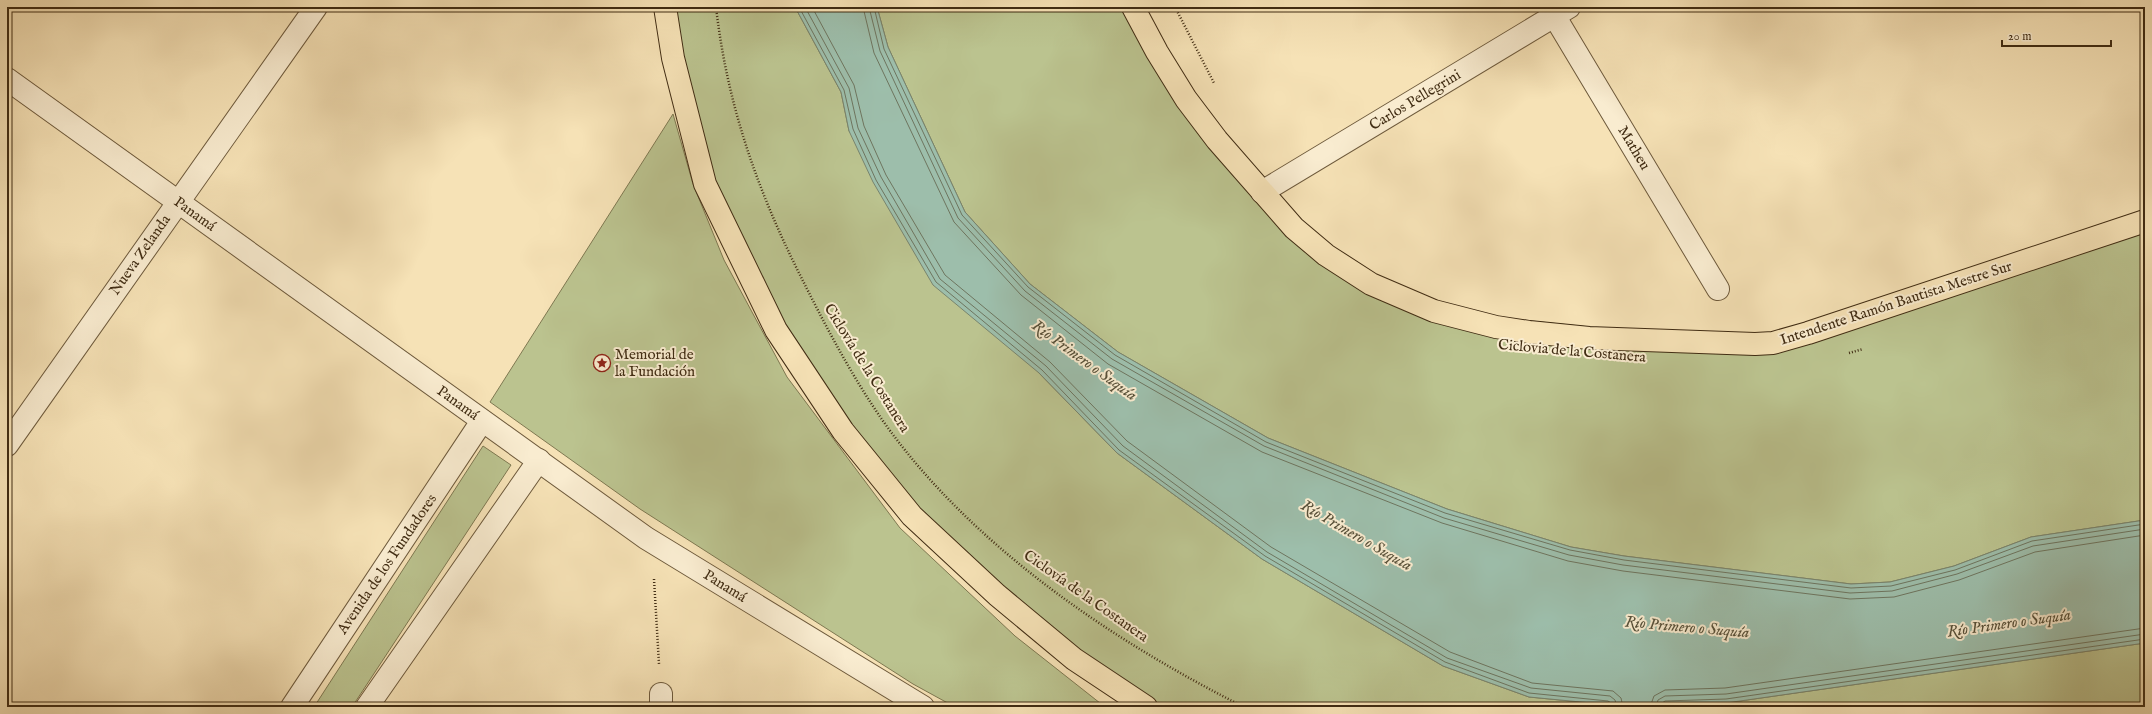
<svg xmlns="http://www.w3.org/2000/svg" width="2152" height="714" font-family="'IM FELL English',serif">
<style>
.green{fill:#bbc38f;stroke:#7e7851}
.water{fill:#9dbeab;stroke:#78846e}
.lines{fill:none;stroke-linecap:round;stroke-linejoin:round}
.shore{stroke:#6e755f;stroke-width:1}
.street-casing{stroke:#6e5a3c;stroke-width:24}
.primary-casing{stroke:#402c13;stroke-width:24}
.path{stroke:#402c13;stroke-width:2.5;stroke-dasharray:1 2;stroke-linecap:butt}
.street{stroke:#f9ecd0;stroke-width:22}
.primary{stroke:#f6e2b6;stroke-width:22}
.labels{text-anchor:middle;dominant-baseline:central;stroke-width:4;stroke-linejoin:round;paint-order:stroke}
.street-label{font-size:15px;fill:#402c13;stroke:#f9ecd0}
.poi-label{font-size:15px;fill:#402c13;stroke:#f9ecd0;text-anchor:start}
.water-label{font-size:16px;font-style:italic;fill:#575039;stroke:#f9ecd0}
</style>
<rect width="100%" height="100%" fill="#f6e2b6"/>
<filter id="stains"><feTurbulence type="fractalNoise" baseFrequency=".005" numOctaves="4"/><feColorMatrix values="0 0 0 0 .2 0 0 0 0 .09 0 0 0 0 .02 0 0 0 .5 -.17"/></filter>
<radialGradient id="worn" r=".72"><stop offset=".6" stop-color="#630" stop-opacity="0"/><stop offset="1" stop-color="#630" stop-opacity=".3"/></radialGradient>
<g class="green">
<polygon points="665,7 795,7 841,92 849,131 1039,373 1117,453 1262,559 1443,666 1529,697 1622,706 1726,703 2145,643 2145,707 1146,707 997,595 843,431 705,184"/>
<polygon points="877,7 1133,7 1157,52 1294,228 1434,311 1755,344 2145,221 2145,520 2031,537 1954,566 1890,582 1851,584 1624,556 1571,547 1447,509 1268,438 1118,352 1030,284 965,212 888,47"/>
<polygon points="673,114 693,184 724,260 787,377 900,528 1015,636 1105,707 955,707 913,684 640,509 490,402"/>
<polygon points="483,446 511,465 352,707 314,707"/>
</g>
<polygon class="water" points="795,7 877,7 888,47 965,212 1030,284 1118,352 1268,438 1447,509 1571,547 1624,556 1851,584 1890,582 1954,566 2031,537 2145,520 2145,643 1726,703 1622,706 1529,697 1443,666 1262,559 1117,453 1039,373 933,285 873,182 849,131 841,92"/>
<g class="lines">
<g class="shore">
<polyline points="799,7 844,90 853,129 876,180 936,282 1042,370 1119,450 1265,556 1445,662 1529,693 1608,701 1611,703 1612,707"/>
<polyline points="805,7 849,88 858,128 881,177 940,279 1046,366 1123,446 1267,552 1447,658 1531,688 1610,696 1615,700 1617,707"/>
<polyline points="812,7 854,85 864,126 886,175 945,275 1050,362 1127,441 1271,547 1450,652 1532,683 1613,691 1621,698 1623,707"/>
<polyline points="863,7 874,53 954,222 1021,295 1108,364 1262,452 1442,523 1568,561 1623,571 1850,599 1894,597 1959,580 2035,552 2145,535"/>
<polyline points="869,7 880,51 958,218 1025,291 1112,359 1264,446 1444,518 1569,555 1623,565 1850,593 1892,591 1957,574 2033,546 2145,529"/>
<polyline points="874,7 884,49 962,215 1028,287 1115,355 1266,442 1445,513 1570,550 1624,560 1851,588 1891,586 1955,570 2032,541 2145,524"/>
<polyline points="1650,707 1654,696 1665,690 1725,688 2145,628"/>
<polyline points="1656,707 1658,700 1665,696 1726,694 2145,634"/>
<polyline points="1661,707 1662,703 1665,701 1726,699 2145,639"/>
</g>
<g class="street-casing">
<g id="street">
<polyline points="1549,7 1718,289"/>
<polyline points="7,79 646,538 923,707"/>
<polyline points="1262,192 1569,7"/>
<polyline points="7,445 316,7"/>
<polyline points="661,694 661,707"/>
<polyline points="292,707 482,421"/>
<polyline points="367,707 539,460"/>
</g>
</g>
<g class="primary-casing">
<g id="primary">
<polyline points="665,7 673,58 705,184 776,330 843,431 912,516 997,595 1074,659 1146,707"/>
<polyline points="1133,7 1157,52 1186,99 1217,140 1294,228 1326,255 1371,284 1434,311 1496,327 1529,332 1589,338 1755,344 1773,343 1808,333 2145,221"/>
</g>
</g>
<g class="path">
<path d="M716,7C727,103 756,187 799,273C824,323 851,375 883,421C971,545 1109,639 1244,707"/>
<polyline points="1175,7 1214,83"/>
<polyline points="1849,353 1863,349"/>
<polyline points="654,579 659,664"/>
</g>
<use href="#street" class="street"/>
<use href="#primary" class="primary"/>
</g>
<defs>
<g id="sight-ring" transform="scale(0.9)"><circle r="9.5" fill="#f9ecd0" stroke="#8f2418" stroke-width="1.5"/><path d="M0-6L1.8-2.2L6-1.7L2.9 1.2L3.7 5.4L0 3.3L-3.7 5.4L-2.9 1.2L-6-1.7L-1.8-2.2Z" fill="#8f2418"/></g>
</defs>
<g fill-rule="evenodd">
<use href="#sight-ring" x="602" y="363"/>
</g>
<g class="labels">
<g class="street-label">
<text transform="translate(1415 100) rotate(-31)">Carlos Pellegrini</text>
<text transform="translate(1634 148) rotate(59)">Matheu</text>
<text transform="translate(195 214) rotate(36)">Panamá</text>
<text transform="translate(140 255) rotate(-55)">Nueva Zelanda</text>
<text transform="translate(1896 303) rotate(-18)">Intendente Ramón Bautista Mestre Sur</text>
<text transform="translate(1572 351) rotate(5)">Ciclovia de la Costanera</text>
<text transform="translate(867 368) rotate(58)">Ciclovía de la Costanera</text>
<text transform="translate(458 403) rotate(36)">Panamá</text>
<text transform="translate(387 564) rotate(-56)">Avenida de los Fundadores</text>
<text transform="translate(725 586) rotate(32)">Panamá</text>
<text transform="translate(1086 596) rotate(35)">Ciclovía de la Costanera</text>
</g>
<g class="poi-label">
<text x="615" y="354">Memorial de<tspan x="615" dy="17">la Fundación</tspan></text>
</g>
<g class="water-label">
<text transform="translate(1084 361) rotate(36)">Río Primero o Suquía</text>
<text transform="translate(1356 536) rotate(30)">Río Primero o Suquía</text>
<text transform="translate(2009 624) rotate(-8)">Río Primero o Suquía</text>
<text transform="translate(1687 628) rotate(5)">Río Primero o Suquía</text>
</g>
</g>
<rect width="2152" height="714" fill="none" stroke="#f6e2b6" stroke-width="24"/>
<rect x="8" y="8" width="2136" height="698" fill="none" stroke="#402c13" stroke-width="2"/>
<rect x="12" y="12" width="2128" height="690" fill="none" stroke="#402c13"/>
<path d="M2002 40v6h109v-6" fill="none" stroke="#402c13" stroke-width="2"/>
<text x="2008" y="40" font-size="12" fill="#402c13" stroke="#f9ecd0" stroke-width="3" paint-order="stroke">20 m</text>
<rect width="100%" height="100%" filter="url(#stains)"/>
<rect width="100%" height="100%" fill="url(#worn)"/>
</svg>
